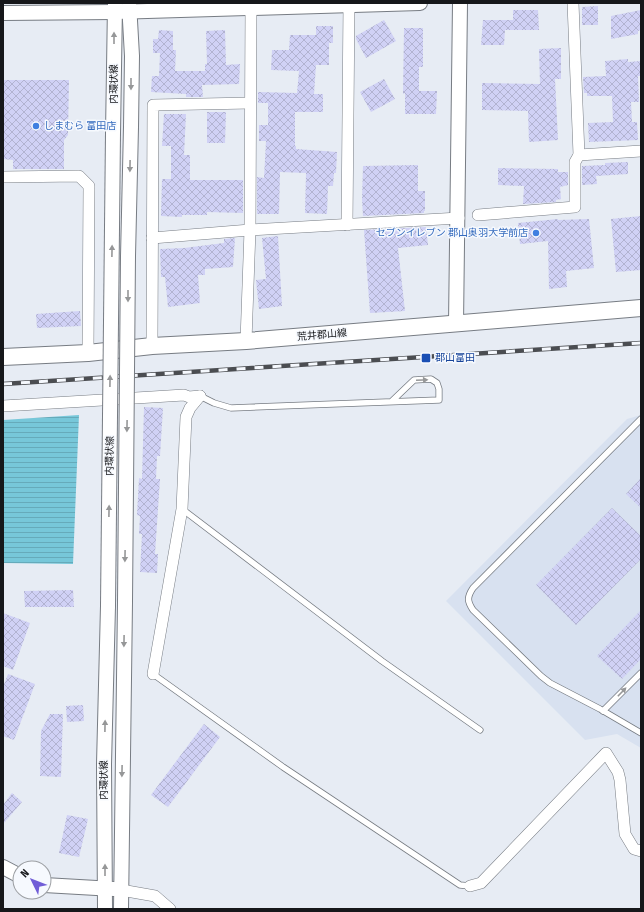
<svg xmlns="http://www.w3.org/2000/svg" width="644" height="912" font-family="'Fira Sans Condensed','Noto Sans JP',sans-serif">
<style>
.built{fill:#d8e1f0}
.water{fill:url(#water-rules)}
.building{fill:url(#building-cross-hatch)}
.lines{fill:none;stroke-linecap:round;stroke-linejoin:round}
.service-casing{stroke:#777c83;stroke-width:7}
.minor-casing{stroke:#777c83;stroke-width:12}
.tertiary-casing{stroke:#777c83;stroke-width:16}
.secondary-casing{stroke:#777c83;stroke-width:18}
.service{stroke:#fff;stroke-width:5.5}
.minor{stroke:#fff;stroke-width:11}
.tertiary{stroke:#fff;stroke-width:14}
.secondary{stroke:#fff;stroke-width:16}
.rail-casing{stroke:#4b4d51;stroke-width:4.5}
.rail{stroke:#f6f9fe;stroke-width:3;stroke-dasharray:9;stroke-linecap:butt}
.tertiary-bridge-casing{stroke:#777c83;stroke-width:16;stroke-linecap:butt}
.tertiary-bridge{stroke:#fff;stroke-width:14}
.oneway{fill:#969798}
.shop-dot{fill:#3f7fe0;stroke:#f6f9fe;stroke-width:1.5}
.transit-dot{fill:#1a4fb4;stroke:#f6f9fe;stroke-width:1.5}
.labels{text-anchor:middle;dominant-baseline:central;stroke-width:3;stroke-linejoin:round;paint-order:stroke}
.street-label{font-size:10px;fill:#16171a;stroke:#f6f9fe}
.shop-label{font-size:10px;fill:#366cbe;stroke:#f6f9fe;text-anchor:start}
.transit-label{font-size:10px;fill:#164399;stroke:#f6f9fe;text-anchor:start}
</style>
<defs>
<pattern id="water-rules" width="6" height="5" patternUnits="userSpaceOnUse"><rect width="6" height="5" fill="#77c7d9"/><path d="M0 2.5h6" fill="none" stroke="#66aaba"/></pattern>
<pattern id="building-cross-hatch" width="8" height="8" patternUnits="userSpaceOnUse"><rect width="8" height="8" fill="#d0d1f5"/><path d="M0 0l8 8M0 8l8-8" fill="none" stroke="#b2b3d1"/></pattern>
</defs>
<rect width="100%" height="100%" fill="#e7ecf4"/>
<polygon class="built" points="641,415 641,748 617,734 585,740 446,601 627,419"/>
<polygon class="water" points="79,415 73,564 3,563 3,420"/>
<g class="building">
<polygon points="598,6 598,25 582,25 582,7"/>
<polygon points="513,10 538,10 539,30 505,30 504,45 481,45 483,20 513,20"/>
<polygon points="641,10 641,30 638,31 638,34 611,39 611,16"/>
<polygon points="384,20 396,41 366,58 356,39 356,36"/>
<polygon points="316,26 333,26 333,43 329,43 329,65 316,65 314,94 323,94 323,112 295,112 295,146 296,146 296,149 337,152 336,173 334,173 333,186 328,186 327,214 305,213 306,173 280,172 279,214 257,214 257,177 264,178 266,141 259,141 259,125 268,125 268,103 258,103 258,92 297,93 299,71 271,70 272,50 289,50 290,35 316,35"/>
<polygon points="404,28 423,28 423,67 419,67 419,91 437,91 436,114 405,114 405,93 403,94"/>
<polygon points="159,30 173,31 173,50 176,50 175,71 205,71 205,64 207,64 206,31 225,30 226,65 240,64 239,84 202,85 203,97 186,97 186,94 151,92 152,76 159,76 160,53 153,53 153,39 158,39"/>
<polygon points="561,48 561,79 555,79 558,140 529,142 528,111 482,110 482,83 540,84 539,49"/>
<polygon points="628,59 628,62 641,61 641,76 638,76 639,102 631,102 632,122 637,122 638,140 589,142 588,123 613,122 612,96 587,96 587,93 584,93 583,77 606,76 605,61"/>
<polygon points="384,79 395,99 371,112 360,92"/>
<polygon points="4,80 69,80 68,135 64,140 64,169 13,169 13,160 3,159"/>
<polygon points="207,112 226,112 225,143 207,143"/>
<polygon points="164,114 186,114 184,155 190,155 190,180 243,180 243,213 207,212 207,215 182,215 182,217 161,216 162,179 171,179 171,146 162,146"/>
<polygon points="628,162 628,174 596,176 597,184 582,185 582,166 605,165 605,163"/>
<polygon points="418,165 418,191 425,191 425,211 424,211 424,213 363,216 362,199 363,166"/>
<polygon points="498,168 558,169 558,172 568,172 568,185 560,187 561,199 556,200 556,202 523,204 524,186 498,185"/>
<polygon points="641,216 641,270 616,272 611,219"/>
<polygon points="558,219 558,220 589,219 594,268 566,271 567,287 549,289 548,241 520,244 518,223"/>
<polygon points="426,227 428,245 398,248 405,311 370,313 364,230"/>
<polygon points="278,236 282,306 259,309 256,280 266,279 262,238"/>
<polygon points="235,238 233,267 205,269 205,275 198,275 200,303 168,307 165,277 161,277 160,249 184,248 224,243 224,239"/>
<polygon points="80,311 81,326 37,328 36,314"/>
<polygon points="144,407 163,408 160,456 157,456 156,479 160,479 155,554 158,554 157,573 140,572 142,534 139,534 140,516 137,515 139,478 142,479"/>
<polygon points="641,478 641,508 626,494"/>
<polygon points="612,508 641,536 641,559 576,625 536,585"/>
<polygon points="73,590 74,607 25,607 24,591"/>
<polygon points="641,610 641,659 622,679 597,656"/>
<polygon points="3,613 30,623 13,670 3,666"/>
<polygon points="8,674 35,684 14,740 3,736 3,687"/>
<polygon points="83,705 84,721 67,722 66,706"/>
<polygon points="50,714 63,714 61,777 40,776 41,731"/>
<polygon points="204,724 220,737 168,807 151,795"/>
<polygon points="12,793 22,802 3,824 3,805"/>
<polygon points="67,815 88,819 79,857 59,853"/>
</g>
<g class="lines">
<g class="service-casing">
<g id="service">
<polyline points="200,396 214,403 231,408 439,400 439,389 437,383 431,379 414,380 392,401"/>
<path d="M641,419L473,588C467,597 467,601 473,610L541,676L550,683L600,709L641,733"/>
<polyline points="182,509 382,661 480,730"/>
<polyline points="153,674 283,767 460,885 470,886"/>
<polyline points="603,711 641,673"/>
</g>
</g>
<g class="minor-casing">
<g id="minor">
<polyline points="579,155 641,151"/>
<polyline points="3,177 79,176 89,186 88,353"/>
<polyline points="478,215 575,207 575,162 579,155 573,3"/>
<polyline points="347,225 349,3"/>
<polyline points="152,238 250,230 459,218"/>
<polyline points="246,341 250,230 251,3"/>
<polyline points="152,346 153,105 250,103"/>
<polyline points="3,406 152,397 184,395 189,397 200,396"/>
<polyline points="153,674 182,509 186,417 190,408 200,396"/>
<polyline points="470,886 481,883 606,753 618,772 620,780 625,834 634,849 641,851"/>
<polyline points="121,890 155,896 170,909"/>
</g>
</g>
<g class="tertiary-casing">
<g id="tertiary">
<polyline points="129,3 132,56 131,127"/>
<polyline points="3,13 114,12 420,3"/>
<polyline points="113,133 115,4"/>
<polyline points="456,324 460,3"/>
<polyline points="3,867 20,876"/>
<polyline points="44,885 114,889"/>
<polyline points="105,909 104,764 108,606"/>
<polyline points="121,909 125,602"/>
</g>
</g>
<g class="secondary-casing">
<polyline id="secondary" points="3,357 88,353 152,346 246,341 641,308"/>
</g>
<use href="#service" class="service"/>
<use href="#minor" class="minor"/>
<use href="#tertiary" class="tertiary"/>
<use href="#secondary" class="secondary"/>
<g class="rail-casing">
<polyline id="rail" points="3,384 641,343"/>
</g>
<use href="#rail" class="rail"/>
<g class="tertiary-bridge-casing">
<g id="tertiary-bridge">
<polyline points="125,602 128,256 131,127"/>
<polyline points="108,606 113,133"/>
</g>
</g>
<use href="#tertiary-bridge" class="tertiary-bridge"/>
</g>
<defs><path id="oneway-solid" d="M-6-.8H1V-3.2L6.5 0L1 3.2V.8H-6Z"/></defs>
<g class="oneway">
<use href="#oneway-solid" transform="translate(114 38) rotate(-90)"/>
<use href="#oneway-solid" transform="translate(131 84) rotate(90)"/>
<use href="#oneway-solid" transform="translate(130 166) rotate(91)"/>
<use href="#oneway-solid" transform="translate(112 251) rotate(-89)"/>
<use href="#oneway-solid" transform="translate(128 296) rotate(90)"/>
<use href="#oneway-solid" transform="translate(422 380) rotate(-3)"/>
<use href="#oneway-solid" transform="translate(110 381) rotate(-89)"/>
<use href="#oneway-solid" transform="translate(127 426) rotate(91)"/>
<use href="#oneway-solid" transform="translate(109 511) rotate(-89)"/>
<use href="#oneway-solid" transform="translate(125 556) rotate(91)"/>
<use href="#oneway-solid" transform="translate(124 641) rotate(91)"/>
<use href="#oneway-solid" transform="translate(622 692) rotate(-46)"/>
<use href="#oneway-solid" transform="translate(105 726) rotate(-89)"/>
<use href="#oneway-solid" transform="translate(122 771) rotate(91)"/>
<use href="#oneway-solid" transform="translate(105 870) rotate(-90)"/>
</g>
<g class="shop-dot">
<circle cx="36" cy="126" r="4"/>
<circle cx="536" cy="233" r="4"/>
</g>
<rect class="transit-dot" x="421" y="353" width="10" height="10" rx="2"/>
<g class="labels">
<g class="street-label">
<text transform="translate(114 84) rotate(-90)">内環状線</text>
<text transform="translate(322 335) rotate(-5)">荒井郡山線</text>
<text transform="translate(110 456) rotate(-89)">内環状線</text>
<text transform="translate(104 780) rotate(-90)">内環状線</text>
</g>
<g class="shop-label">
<text x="44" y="126">しまむら 富田店</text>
<text x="528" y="233" text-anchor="end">セブンイレブン 郡山奥羽大学前店</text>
</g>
<g class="transit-label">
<text x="435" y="358">郡山富田</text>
</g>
</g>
<rect width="644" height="912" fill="none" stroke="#16171a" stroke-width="8"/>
<g transform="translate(32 880) rotate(313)"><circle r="19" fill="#f6f9fe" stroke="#9c9fa3"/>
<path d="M0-3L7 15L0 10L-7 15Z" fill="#705dd7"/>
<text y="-6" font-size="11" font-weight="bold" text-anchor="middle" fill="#16171a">N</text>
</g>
</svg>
